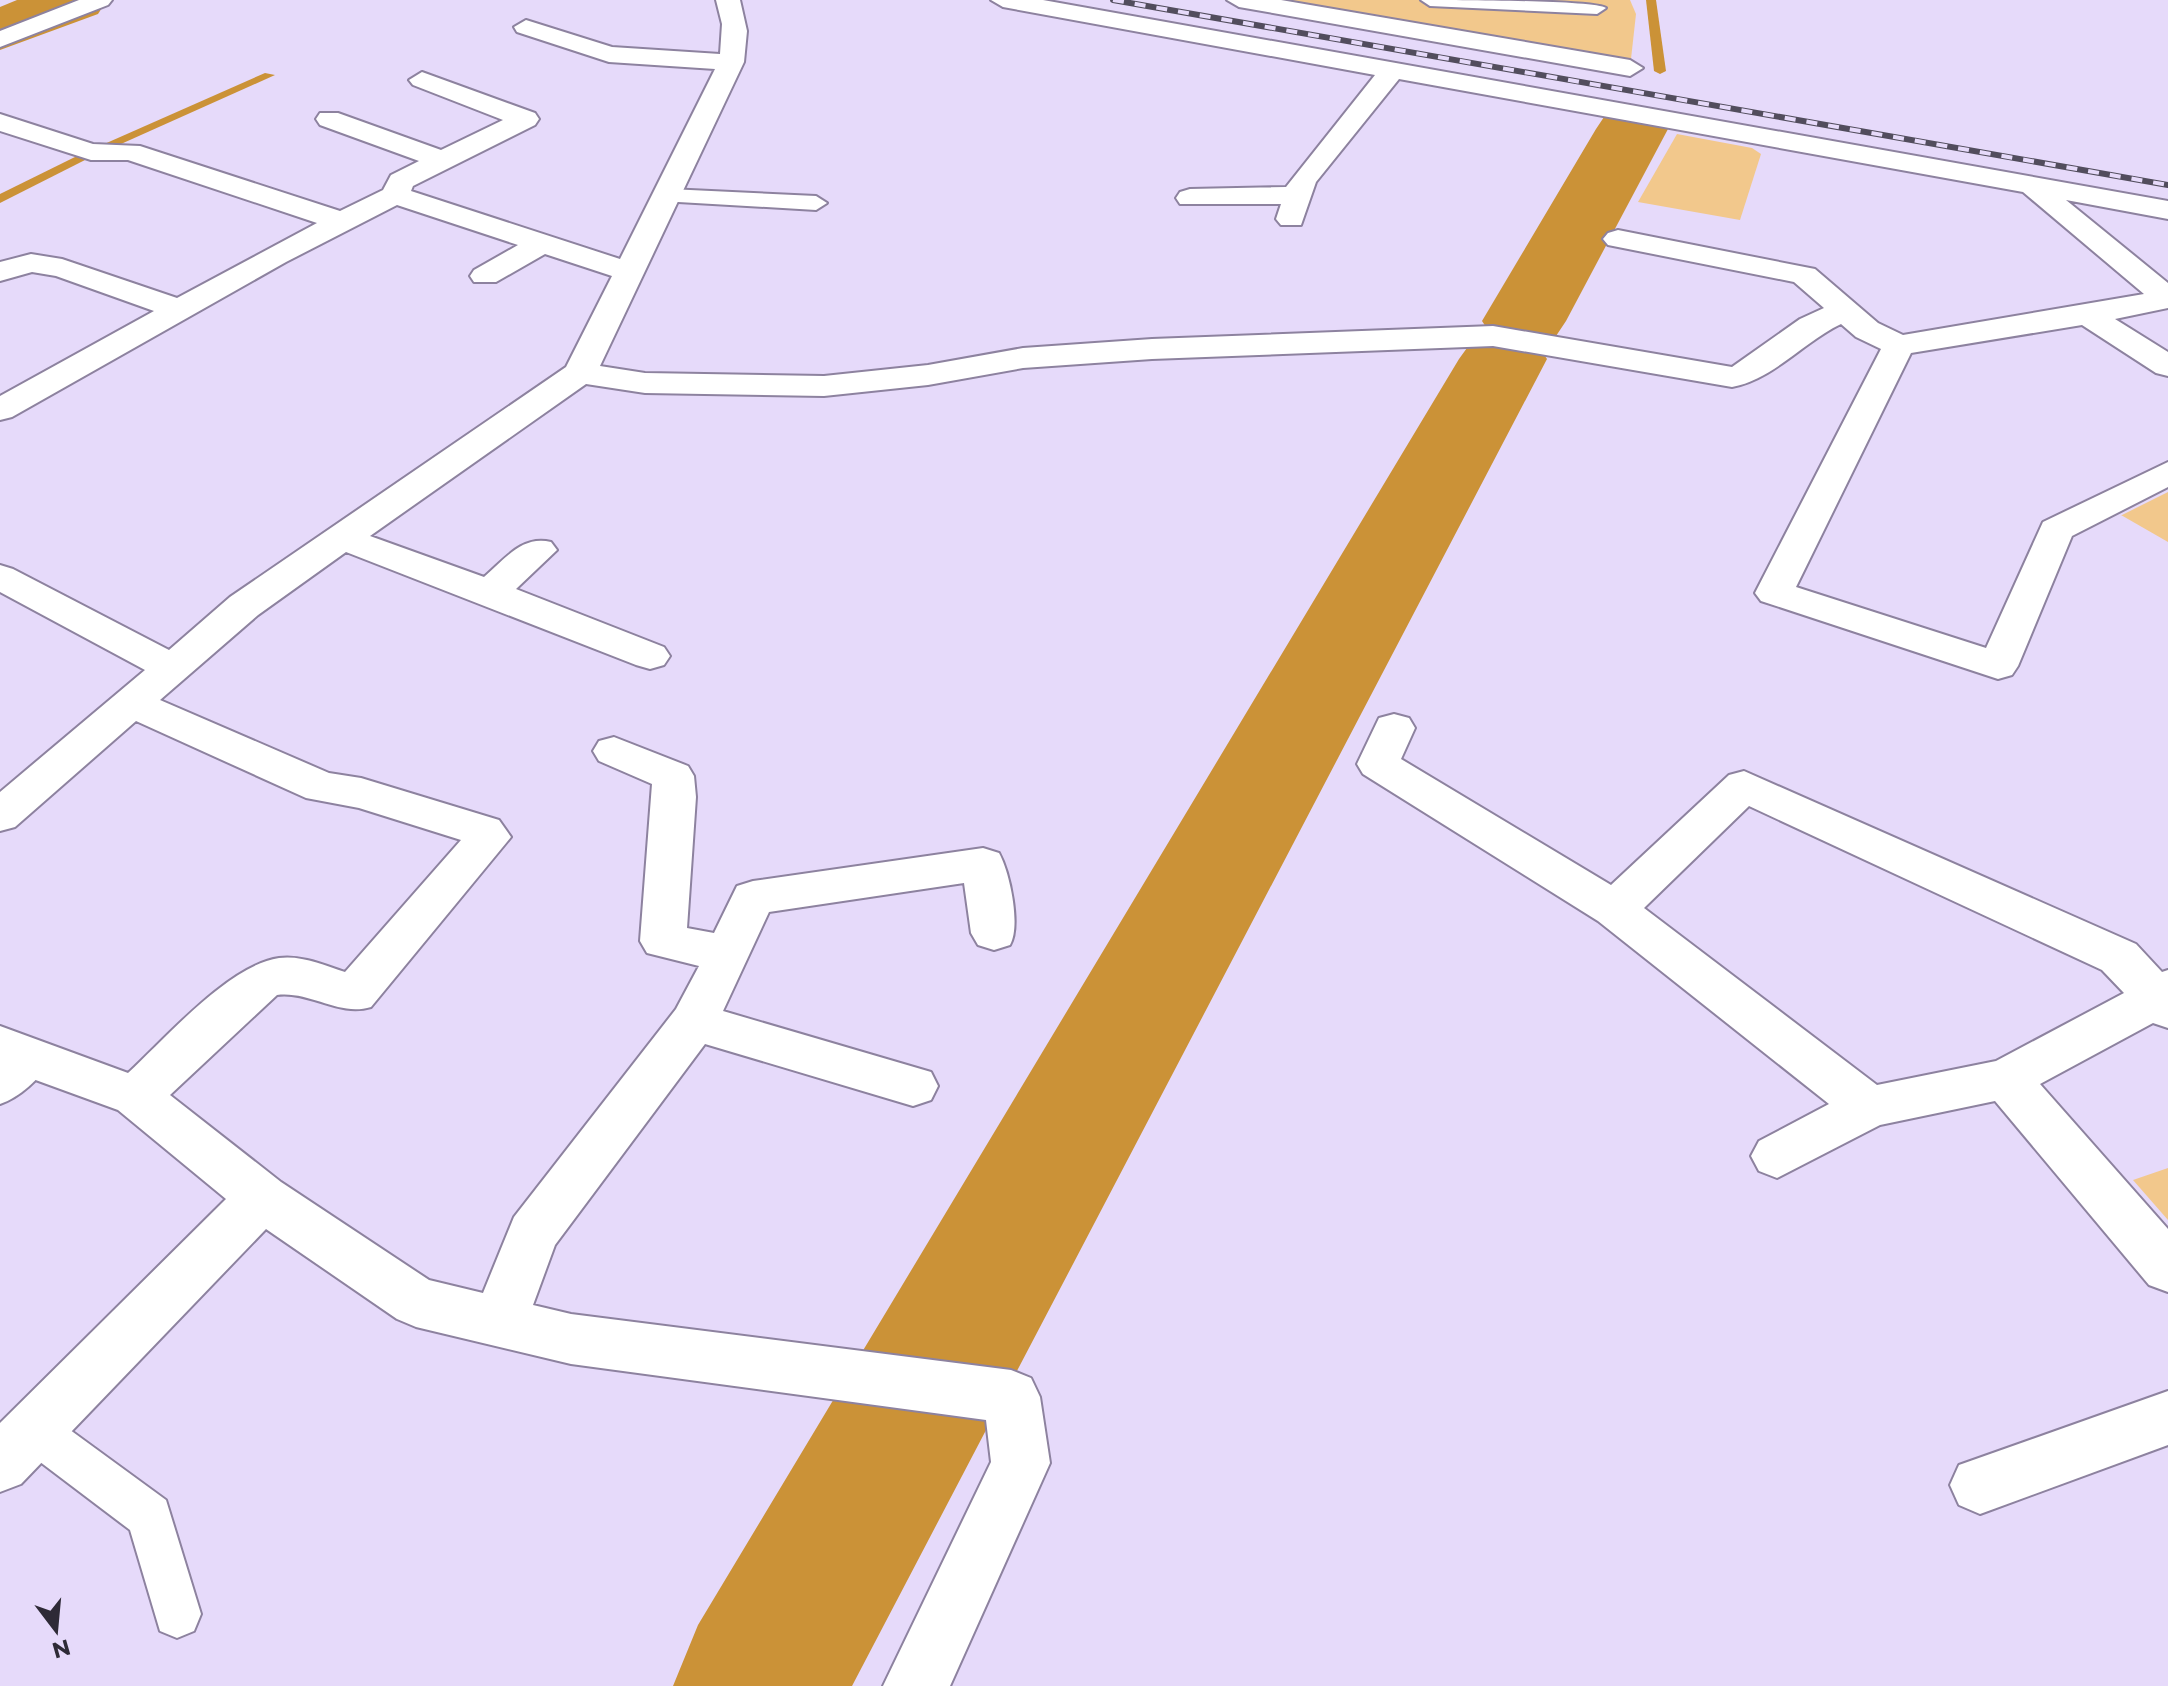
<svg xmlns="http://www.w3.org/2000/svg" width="2168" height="1686" font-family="Montserrat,sans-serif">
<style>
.green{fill:#f2c88c}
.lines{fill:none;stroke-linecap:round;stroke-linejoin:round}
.stream{fill:#cb9237;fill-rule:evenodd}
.river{fill:#cb9237;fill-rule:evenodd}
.service-casing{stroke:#8d829f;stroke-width:4}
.minor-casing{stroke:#8d829f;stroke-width:4}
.service{fill:#fff;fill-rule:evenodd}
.minor{fill:#fff;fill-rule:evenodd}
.rail-casing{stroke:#524d5d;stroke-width:6}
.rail{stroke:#e6dafa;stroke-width:4;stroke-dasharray:11;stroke-linecap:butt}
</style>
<rect width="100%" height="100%" fill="#e6dafa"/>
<g class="green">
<polygon points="1271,0 1630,0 1636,14 1631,59 1626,61"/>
<polygon points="1677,134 1752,148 1761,154 1740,220 1638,202"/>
<polygon points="2168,492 2168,542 2121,515 2122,515"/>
<polygon points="2168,1168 2168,1220 2133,1180"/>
</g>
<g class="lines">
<g class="stream">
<polygon points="1646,0 1656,0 1666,71 1660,74 1654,71"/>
<polygon points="265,73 275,75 112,148 102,145"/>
<polygon points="77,156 87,159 0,203 0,194"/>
</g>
<g class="river">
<polygon points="17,0 107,0 98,14 0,50 0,7"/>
<polygon points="1632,107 1658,114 1668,129 1566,321 1554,339 1536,343 1547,359 852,1686 673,1686 698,1625 1459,359 1472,341 1492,336 1482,321 1596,129 1606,114"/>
</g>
<g class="service-casing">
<g id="service">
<path d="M1421,0C1448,0 1594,0 1606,8L1597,14L1430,6Z"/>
<polygon points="669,189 816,196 827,203 816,210 661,201 658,196"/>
<path d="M31,1045L44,1049L50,1060C40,1079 20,1097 0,1104V1065L18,1049Z"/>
<polygon points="35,1410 51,1416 166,1500 201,1614 194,1631 177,1638 160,1631 130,1530 19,1446 13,1431 19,1416"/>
</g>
</g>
<g class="minor-casing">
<g id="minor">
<polygon points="79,0 112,0 108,5 0,47 0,31"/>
<path d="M716,0H740L747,31L744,62L600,366L645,373L824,376L928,365L1023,348L1152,339L1493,326L1732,367L1800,319L1824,308L1794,282L1608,245L1603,239L1608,233L1618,230L1815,269L1878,323L1903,335L2144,294L2023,192L1399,79L1316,182L1301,225H1281L1276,219L1281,204H1180L1176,198L1180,192L1190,189L1286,187L1375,75L1003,7L991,0H1043L2168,201V219L2066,200L2168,283V308L2115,319L2168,352V376L2156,373L2082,325L1911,353L1796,587L1986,648L2043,522L2168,462V487L2072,536L2018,666L2012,675L1998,679L1761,601L1755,593L1881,349L1856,337L1841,324C1803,342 1774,379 1732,387L1493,346L1152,359L1023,368L928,385L824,396L645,393L586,384L370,536L484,577C505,559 522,535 551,542L557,550L516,589L664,647L670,656L664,665L650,669L636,665L346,552L258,615L160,700L329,773L361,778L499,820L511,837L371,1007C339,1017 311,991 277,995L170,1095L281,1182L429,1280L483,1293L514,1217L676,1009L699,966L647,953L640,941L652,784L599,761L593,751L599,741L614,737L688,766L694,776L696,797L687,928L714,933L737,886L753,881L983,848L999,853C1010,873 1021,926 1010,945L994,950L978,945L971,933L964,883L769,912L723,1011L931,1072L938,1086L931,1100L913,1106L705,1044L555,1245L533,1305L571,1314L1011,1370L1031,1378L1040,1397L1050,1463L950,1686H883L991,1462L986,1420L571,1364L416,1327L397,1319L266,1229L21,1484L0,1492V1423L226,1199L118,1110L0,1067V1026L128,1073C166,1038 229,965 279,958C301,955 324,965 345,972L461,840L359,808L306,798L136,721L15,827L0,831V792L145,670L0,592V565L13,569L169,650L230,597L566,367L612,276L545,254L496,282H474L470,276L474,270L518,245L397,205L286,262L12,417L0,420V396L154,311L56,276L32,272L0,281V262L31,254L62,259L177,298L317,223L128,160H91L0,131V114L93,144L140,146L340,211L383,190L391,175L419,161L320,125L316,119L320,113H338L441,150L503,120L413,85L409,80L422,72L535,113L539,119L535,125L413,186L411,191L620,259L715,69L609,62L517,32L514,27L526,20L612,47L720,54L722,24Z"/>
<polygon points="1227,0 1281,0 1630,60 1643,68 1630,76 1239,7"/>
<path d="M1394,714L1409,718L1415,728L1401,759L1611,885L1729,775L1744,771L2136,944L2162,972L2168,970V1028L2153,1023L2040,1084L2168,1229V1292L2149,1285L1995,1101L1880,1125L1777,1178L1759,1171L1751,1156L1759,1141L1829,1104L1598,921L1363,774L1357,764L1379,718ZM1749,806L2102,970L2124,993L1996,1061L1877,1085L1644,908Z"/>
<polygon points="2168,1391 2168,1445 1980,1514 1959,1505 1950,1485 1959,1465"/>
</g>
</g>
<use href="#service" class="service"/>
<use href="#minor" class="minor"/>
<g class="rail-casing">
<polyline id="rail" points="1113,0 2168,185"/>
</g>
<use href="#rail" class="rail"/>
</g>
<g transform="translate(56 1630) rotate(164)" stroke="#e6dafa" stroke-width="6" paint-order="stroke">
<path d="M0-6L14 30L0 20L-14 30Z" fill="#2e2a36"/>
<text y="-12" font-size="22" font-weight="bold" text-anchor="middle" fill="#2e2a36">N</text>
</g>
</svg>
